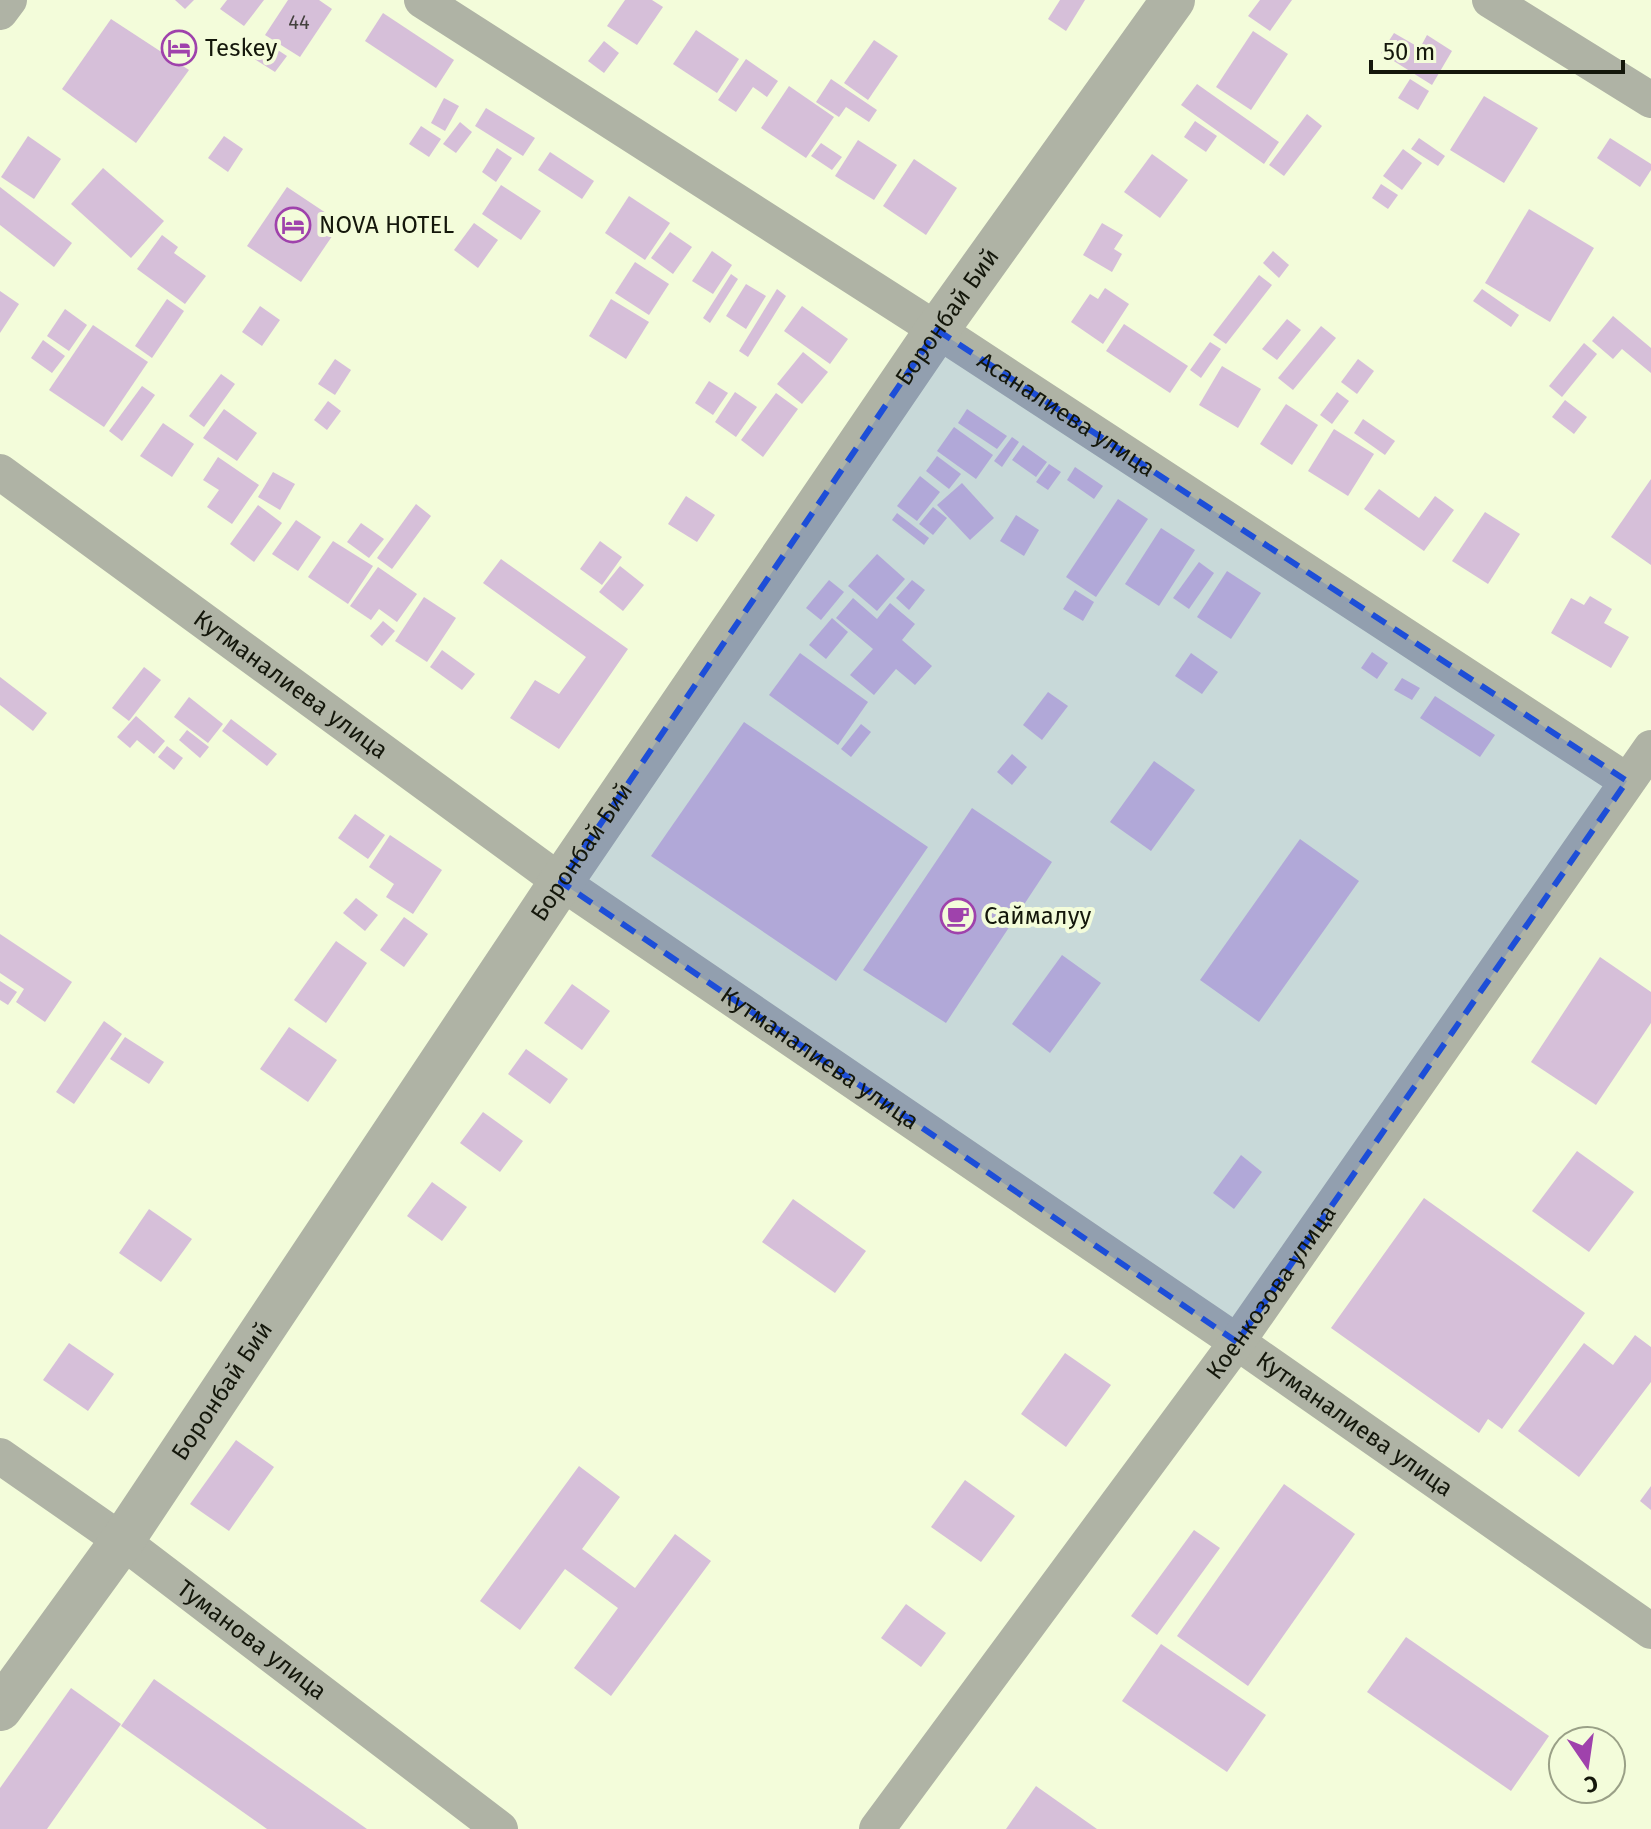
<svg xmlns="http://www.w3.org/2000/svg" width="1651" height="1829" font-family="'Fira Sans',sans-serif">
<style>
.building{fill:#d6bfd9}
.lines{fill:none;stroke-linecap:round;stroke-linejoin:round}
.minor{stroke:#afb3a5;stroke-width:36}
.tertiary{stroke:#afb3a5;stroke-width:44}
.marked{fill:#1d4ed8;fill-opacity:0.2;stroke:#1d4ed8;stroke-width:6;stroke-dasharray:16 10;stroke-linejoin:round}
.labels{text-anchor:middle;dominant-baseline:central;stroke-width:8;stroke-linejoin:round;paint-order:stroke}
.number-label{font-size:20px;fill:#44413e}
.poi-label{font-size:24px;fill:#14170b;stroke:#f3fcda;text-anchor:start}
.street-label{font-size:24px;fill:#14170b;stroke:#f3fcda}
</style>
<rect width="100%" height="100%" fill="#f3fcda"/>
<g class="building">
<polygon points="175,0 194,0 185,9"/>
<polygon points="227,0 264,0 244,26 220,9"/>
<polygon points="288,0 319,0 332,9 300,57 265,35"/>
<polygon points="625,0 652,0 663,7 637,45 607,26"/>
<polygon points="1060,0 1085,0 1066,31 1048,19"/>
<polygon points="1260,0 1292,0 1270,31 1248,16"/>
<polygon points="383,13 454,60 436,88 365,41"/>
<polygon points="111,19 189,70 136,143 62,89"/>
<polygon points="696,30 739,59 717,93 673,64"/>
<polygon points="1253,31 1288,54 1251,110 1216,87"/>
<polygon points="1394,33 1420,48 1427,35 1452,51 1432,85 1381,53"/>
<polygon points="874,40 898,56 868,100 844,83"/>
<polygon points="264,41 287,56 275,72 253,58"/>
<polygon points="604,41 619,53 604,73 588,61"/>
<polygon points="746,59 778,81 767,97 753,87 736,112 718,100"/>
<polygon points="831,79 877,110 869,122 846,107 839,117 816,102"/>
<polygon points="1410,79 1429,91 1418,110 1398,98"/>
<polygon points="1197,84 1279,142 1264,164 1181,105"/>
<polygon points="789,86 834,117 806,158 761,128"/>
<polygon points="1484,96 1538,128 1504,183 1450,150"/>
<polygon points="444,98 459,106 445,131 431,123"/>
<polygon points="486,108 535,138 523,156 475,126"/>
<polygon points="1307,114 1322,126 1284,176 1269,165"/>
<polygon points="1195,121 1217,136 1206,152 1184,137"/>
<polygon points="460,122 472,132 456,153 443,144"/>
<polygon points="421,126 441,139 429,157 409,144"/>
<polygon points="28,136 61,159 34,199 1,177"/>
<polygon points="224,136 243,149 228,172 208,158"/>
<polygon points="1419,138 1445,156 1438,166 1411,149"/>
<polygon points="1610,138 1651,164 1651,170 1640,187 1597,158"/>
<polygon points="858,140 897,165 874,200 835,176"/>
<polygon points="821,143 842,157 832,170 811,156"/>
<polygon points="497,148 512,158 496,182 482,172"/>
<polygon points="1403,149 1422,163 1402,190 1383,176"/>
<polygon points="550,152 594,181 582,199 538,170"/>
<polygon points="1152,154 1188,180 1160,218 1124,192"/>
<polygon points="914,159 957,188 926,235 883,206"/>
<polygon points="103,168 164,221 131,258 71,204"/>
<polygon points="1381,184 1398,195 1388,209 1372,198"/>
<polygon points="501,185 541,211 521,240 482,214"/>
<polygon points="0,187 72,243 54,267 0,225"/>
<polygon points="287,187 341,223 301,282 247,246"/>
<polygon points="629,196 670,223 645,260 605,233"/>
<polygon points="1529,209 1594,248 1550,322 1485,283"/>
<polygon points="474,223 498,240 478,268 454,250"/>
<polygon points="1102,223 1123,235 1114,249 1122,254 1112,272 1083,255"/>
<polygon points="670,232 692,247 673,274 651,258"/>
<polygon points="162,235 178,247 174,253 206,276 185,304 137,269"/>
<polygon points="712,251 732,265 713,294 692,281"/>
<polygon points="1273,251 1289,265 1279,278 1263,263"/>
<polygon points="635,262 669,284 649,315 615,293"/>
<polygon points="731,274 738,279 710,323 703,318"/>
<polygon points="1259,275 1272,285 1226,344 1213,335"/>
<polygon points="746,284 766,296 746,329 726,316"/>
<polygon points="1105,288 1129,304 1103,344 1071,322 1090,294 1098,299"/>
<polygon points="777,289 786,296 748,357 739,351"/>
<polygon points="1482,289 1519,315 1511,327 1473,301"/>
<polygon points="0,291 19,304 0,333"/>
<polygon points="167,299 184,311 152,358 135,346"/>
<polygon points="611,299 649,322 626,359 589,336"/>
<polygon points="260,306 280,320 262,346 242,332"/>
<polygon points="802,306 848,339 830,364 784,331"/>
<polygon points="65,309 87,325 69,351 47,336"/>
<polygon points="1613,316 1651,348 1651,373 1622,349 1613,359 1592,341"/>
<polygon points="1287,319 1301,330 1277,360 1262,349"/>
<polygon points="1124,324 1188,366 1170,393 1106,351"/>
<polygon points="93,325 148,362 104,427 49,390"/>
<polygon points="1321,326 1336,338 1293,390 1278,378"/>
<polygon points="43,340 65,356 52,373 31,358"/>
<polygon points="1210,342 1221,349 1201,378 1190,370"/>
<polygon points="1584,343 1597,354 1562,397 1549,386"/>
<polygon points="803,352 828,372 802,404 777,384"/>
<polygon points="335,359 351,370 335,395 318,384"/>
<polygon points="1358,359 1374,371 1357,394 1341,382"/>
<polygon points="1222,366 1261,389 1238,428 1199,405"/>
<polygon points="221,374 235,384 204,427 189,416"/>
<polygon points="709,381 728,393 713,415 695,403"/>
<polygon points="142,386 155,395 122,441 109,431"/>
<polygon points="735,392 757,407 736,437 715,422"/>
<polygon points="1337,392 1349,401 1332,424 1320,415"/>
<polygon points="776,393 798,409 763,457 741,440"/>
<polygon points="1565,400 1587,417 1574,434 1552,417"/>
<polygon points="328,401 341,411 327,430 314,420"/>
<polygon points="1286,404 1318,425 1292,465 1260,444"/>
<polygon points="224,409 257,433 237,461 203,438"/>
<polygon points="967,409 1007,436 997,449 958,423"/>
<polygon points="1363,419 1395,441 1385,455 1354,433"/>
<polygon points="163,423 194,444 172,477 140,456"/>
<polygon points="954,427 993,455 976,479 937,451"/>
<polygon points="1334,429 1374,454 1348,496 1308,471"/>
<polygon points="1012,437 1019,442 1002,467 994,461"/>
<polygon points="1023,445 1047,462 1036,477 1012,460"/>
<polygon points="937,456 961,474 949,489 926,471"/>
<polygon points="218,457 259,485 232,524 207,507 219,490 203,480"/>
<polygon points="1049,464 1061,472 1048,490 1036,482"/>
<polygon points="1075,467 1103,486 1094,499 1067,480"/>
<polygon points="273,472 295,484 280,510 258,497"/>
<polygon points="920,476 940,492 917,521 897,506"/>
<polygon points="1651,479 1651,565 1611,537"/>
<polygon points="962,483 994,518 970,540 937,505"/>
<polygon points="1379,489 1419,518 1435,496 1454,510 1424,551 1364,509"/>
<polygon points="686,496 715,515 697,542 668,524"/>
<polygon points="1118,499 1148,519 1096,597 1066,577"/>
<polygon points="416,504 431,516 392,569 377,558"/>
<polygon points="258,505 282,523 254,562 230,544"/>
<polygon points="933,507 947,518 933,535 919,524"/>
<polygon points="1485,512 1520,534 1488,584 1452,561"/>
<polygon points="897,513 929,538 924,545 892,520"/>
<polygon points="1016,515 1039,530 1024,556 1000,541"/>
<polygon points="296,520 321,537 298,571 272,554"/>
<polygon points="361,523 384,539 369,558 347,542"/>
<polygon points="1161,528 1195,550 1159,606 1125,584"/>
<polygon points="333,541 373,566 348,604 308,577"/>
<polygon points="600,541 622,557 602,585 580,569"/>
<polygon points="877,554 905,579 877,611 848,586"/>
<polygon points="501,559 628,649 559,749 510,718 535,680 559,694 586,657 483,583"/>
<polygon points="1199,562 1214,573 1189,609 1173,598"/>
<polygon points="620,566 644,585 623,611 599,592"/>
<polygon points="378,567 417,594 397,622 379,609 371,620 350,606"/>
<polygon points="1227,571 1261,593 1231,639 1197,617"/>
<polygon points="829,580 844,592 821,620 806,608"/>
<polygon points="912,580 925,590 909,610 896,598"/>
<polygon points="1075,590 1094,602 1083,621 1063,609"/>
<polygon points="1590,596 1612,609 1604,623 1629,637 1611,668 1551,633 1571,598 1584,605"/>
<polygon points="424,597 456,618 427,662 395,641"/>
<polygon points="853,598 877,619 890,603 915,624 902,640 932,666 915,685 896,669 874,695 850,675 873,649 836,618"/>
<polygon points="832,618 848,632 826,659 809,645"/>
<polygon points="383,621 395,631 382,646 370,636"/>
<polygon points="442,650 475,674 462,690 430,667"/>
<polygon points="1372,652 1388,663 1377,679 1361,668"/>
<polygon points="800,653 868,702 838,745 769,695"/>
<polygon points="1191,653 1218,672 1202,694 1175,676"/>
<polygon points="144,667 161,680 129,721 112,708"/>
<polygon points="0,677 47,713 33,731 0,705"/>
<polygon points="1402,678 1420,688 1412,700 1394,690"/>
<polygon points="1048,692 1068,706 1042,740 1023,725"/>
<polygon points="1435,696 1495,735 1480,757 1420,718"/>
<polygon points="189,697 223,724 208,743 174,717"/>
<polygon points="136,716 165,741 154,754 137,740 130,748 117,737"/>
<polygon points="231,719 277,754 267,766 222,731"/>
<polygon points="744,722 928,847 836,981 651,856"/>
<polygon points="861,724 871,732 851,757 841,749"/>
<polygon points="187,730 209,747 200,758 179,740"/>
<polygon points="167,746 183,758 174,770 158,757"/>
<polygon points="1012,754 1027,767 1012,785 997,772"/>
<polygon points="1154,761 1195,790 1151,851 1110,822"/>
<polygon points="972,808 1052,862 946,1023 863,970"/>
<polygon points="355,814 385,835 368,859 338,838"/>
<polygon points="390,835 442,870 413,914 386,897 394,884 369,867"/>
<polygon points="1300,839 1359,881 1259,1022 1200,980"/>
<polygon points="356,898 378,915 365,931 343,913"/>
<polygon points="404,917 428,934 404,967 380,950"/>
<polygon points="0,934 72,982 45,1022 16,1002 24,989 0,973"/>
<polygon points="336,941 367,963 326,1023 294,1000"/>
<polygon points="1062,955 1101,983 1050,1053 1012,1024"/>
<polygon points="1600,957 1651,992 1651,1023 1596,1105 1531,1062"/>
<polygon points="0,981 17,992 8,1005 0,1000"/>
<polygon points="572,984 610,1011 582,1050 544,1023"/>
<polygon points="104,1021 122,1034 74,1104 56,1092"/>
<polygon points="289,1027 337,1060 308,1102 260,1069"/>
<polygon points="125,1037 164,1062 149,1084 110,1059"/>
<polygon points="526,1049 568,1079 550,1104 508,1074"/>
<polygon points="483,1112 523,1141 500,1172 460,1143"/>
<polygon points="1577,1151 1634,1192 1589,1252 1532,1211"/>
<polygon points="1241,1155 1262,1172 1234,1209 1213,1193"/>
<polygon points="432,1182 467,1207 442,1241 407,1216"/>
<polygon points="1424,1198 1585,1313 1502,1429 1488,1419 1479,1433 1331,1328"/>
<polygon points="793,1199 866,1251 835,1293 762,1242"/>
<polygon points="149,1209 192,1239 161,1282 119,1253"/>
<polygon points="1635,1335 1651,1347 1651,1382 1579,1477 1518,1431 1584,1343 1613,1365"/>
<polygon points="69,1343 114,1374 88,1411 43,1380"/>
<polygon points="1065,1353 1111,1385 1066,1447 1021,1414"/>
<polygon points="236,1440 274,1467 229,1531 190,1504"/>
<polygon points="579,1466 620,1497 582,1549 635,1588 675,1534 711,1561 611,1696 574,1668 618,1608 565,1569 520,1630 480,1601"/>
<polygon points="965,1480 1015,1516 981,1562 931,1527"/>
<polygon points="1284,1484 1355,1534 1248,1686 1177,1636"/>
<polygon points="1651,1486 1651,1510 1640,1501"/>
<polygon points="1194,1530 1220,1548 1157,1635 1131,1616"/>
<polygon points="906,1604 946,1633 921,1667 881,1638"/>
<polygon points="1406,1637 1549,1736 1511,1791 1367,1692"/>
<polygon points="1161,1644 1266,1715 1227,1772 1122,1701"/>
<polygon points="154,1679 367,1829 267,1829 121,1726"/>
<polygon points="71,1688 121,1724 47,1829 0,1829 0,1788"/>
<polygon points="1036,1786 1097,1829 1006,1829"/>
</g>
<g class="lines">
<g class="minor">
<path id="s1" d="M422,0L937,330L1627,781"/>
<polyline points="1490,0 1651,100"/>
<polyline points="0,12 9,0"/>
<path id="s2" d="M0,472L561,882L1237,1342L1651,1631"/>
<path id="s3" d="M0,1456L122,1541L500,1829"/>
<path id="s4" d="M877,1829L1237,1342L1651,748"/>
</g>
<path class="tertiary" id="s5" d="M0,1709L122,1541L561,882L937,330L1173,0"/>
</g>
<path class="marked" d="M937,330L1627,781L1237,1342L561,882Z"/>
<defs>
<g id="hotel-ring" transform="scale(1.8)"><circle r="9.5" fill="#f3fcda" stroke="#9f42ac" stroke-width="1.5"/><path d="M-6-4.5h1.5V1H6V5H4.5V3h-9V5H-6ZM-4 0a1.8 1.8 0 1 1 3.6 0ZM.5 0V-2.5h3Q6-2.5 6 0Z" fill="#9f42ac"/></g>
<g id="cafe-ring" transform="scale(1.8)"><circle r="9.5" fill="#f3fcda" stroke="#9f42ac" stroke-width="1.5"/><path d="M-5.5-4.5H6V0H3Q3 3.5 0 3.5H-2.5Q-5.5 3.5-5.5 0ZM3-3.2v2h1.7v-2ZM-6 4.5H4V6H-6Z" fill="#9f42ac"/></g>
</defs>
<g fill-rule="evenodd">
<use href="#hotel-ring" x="179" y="48"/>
<use href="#hotel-ring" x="293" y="225"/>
<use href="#cafe-ring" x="958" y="916"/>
</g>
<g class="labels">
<g class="number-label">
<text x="299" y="22">44</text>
</g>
<g class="poi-label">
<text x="205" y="48">Teskey</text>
<text x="319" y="225">NOVA HOTEL</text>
<text x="984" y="916">Саймалуу</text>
</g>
<g class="street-label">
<text stroke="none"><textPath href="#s5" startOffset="1684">Боронбай Бий</textPath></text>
<text stroke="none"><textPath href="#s1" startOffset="766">Асаналиева улица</textPath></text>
<text stroke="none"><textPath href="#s2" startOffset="360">Кутманалиева улица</textPath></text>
<text stroke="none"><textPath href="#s5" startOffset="1036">Боронбай Бий</textPath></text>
<text stroke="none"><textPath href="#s2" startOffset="1008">Кутманалиева улица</textPath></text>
<text stroke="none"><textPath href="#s4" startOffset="666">Коенкозова улица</textPath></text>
<text stroke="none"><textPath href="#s5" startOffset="388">Боронбай Бий</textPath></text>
<text stroke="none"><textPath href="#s2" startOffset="1656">Кутманалиева улица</textPath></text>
<text stroke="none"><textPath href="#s3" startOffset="312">Туманова улица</textPath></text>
</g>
</g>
<g transform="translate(1587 1765) rotate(167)"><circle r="38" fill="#f3fcda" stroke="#9aa087" stroke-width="2"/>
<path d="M0-6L14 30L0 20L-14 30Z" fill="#9f42ac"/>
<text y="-12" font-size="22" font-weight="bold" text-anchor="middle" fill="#14170b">С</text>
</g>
<path d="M1371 60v12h252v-12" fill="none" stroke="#14170b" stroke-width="4"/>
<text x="1383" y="60" font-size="24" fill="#14170b" stroke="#f3fcda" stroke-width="6" paint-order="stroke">50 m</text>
</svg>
